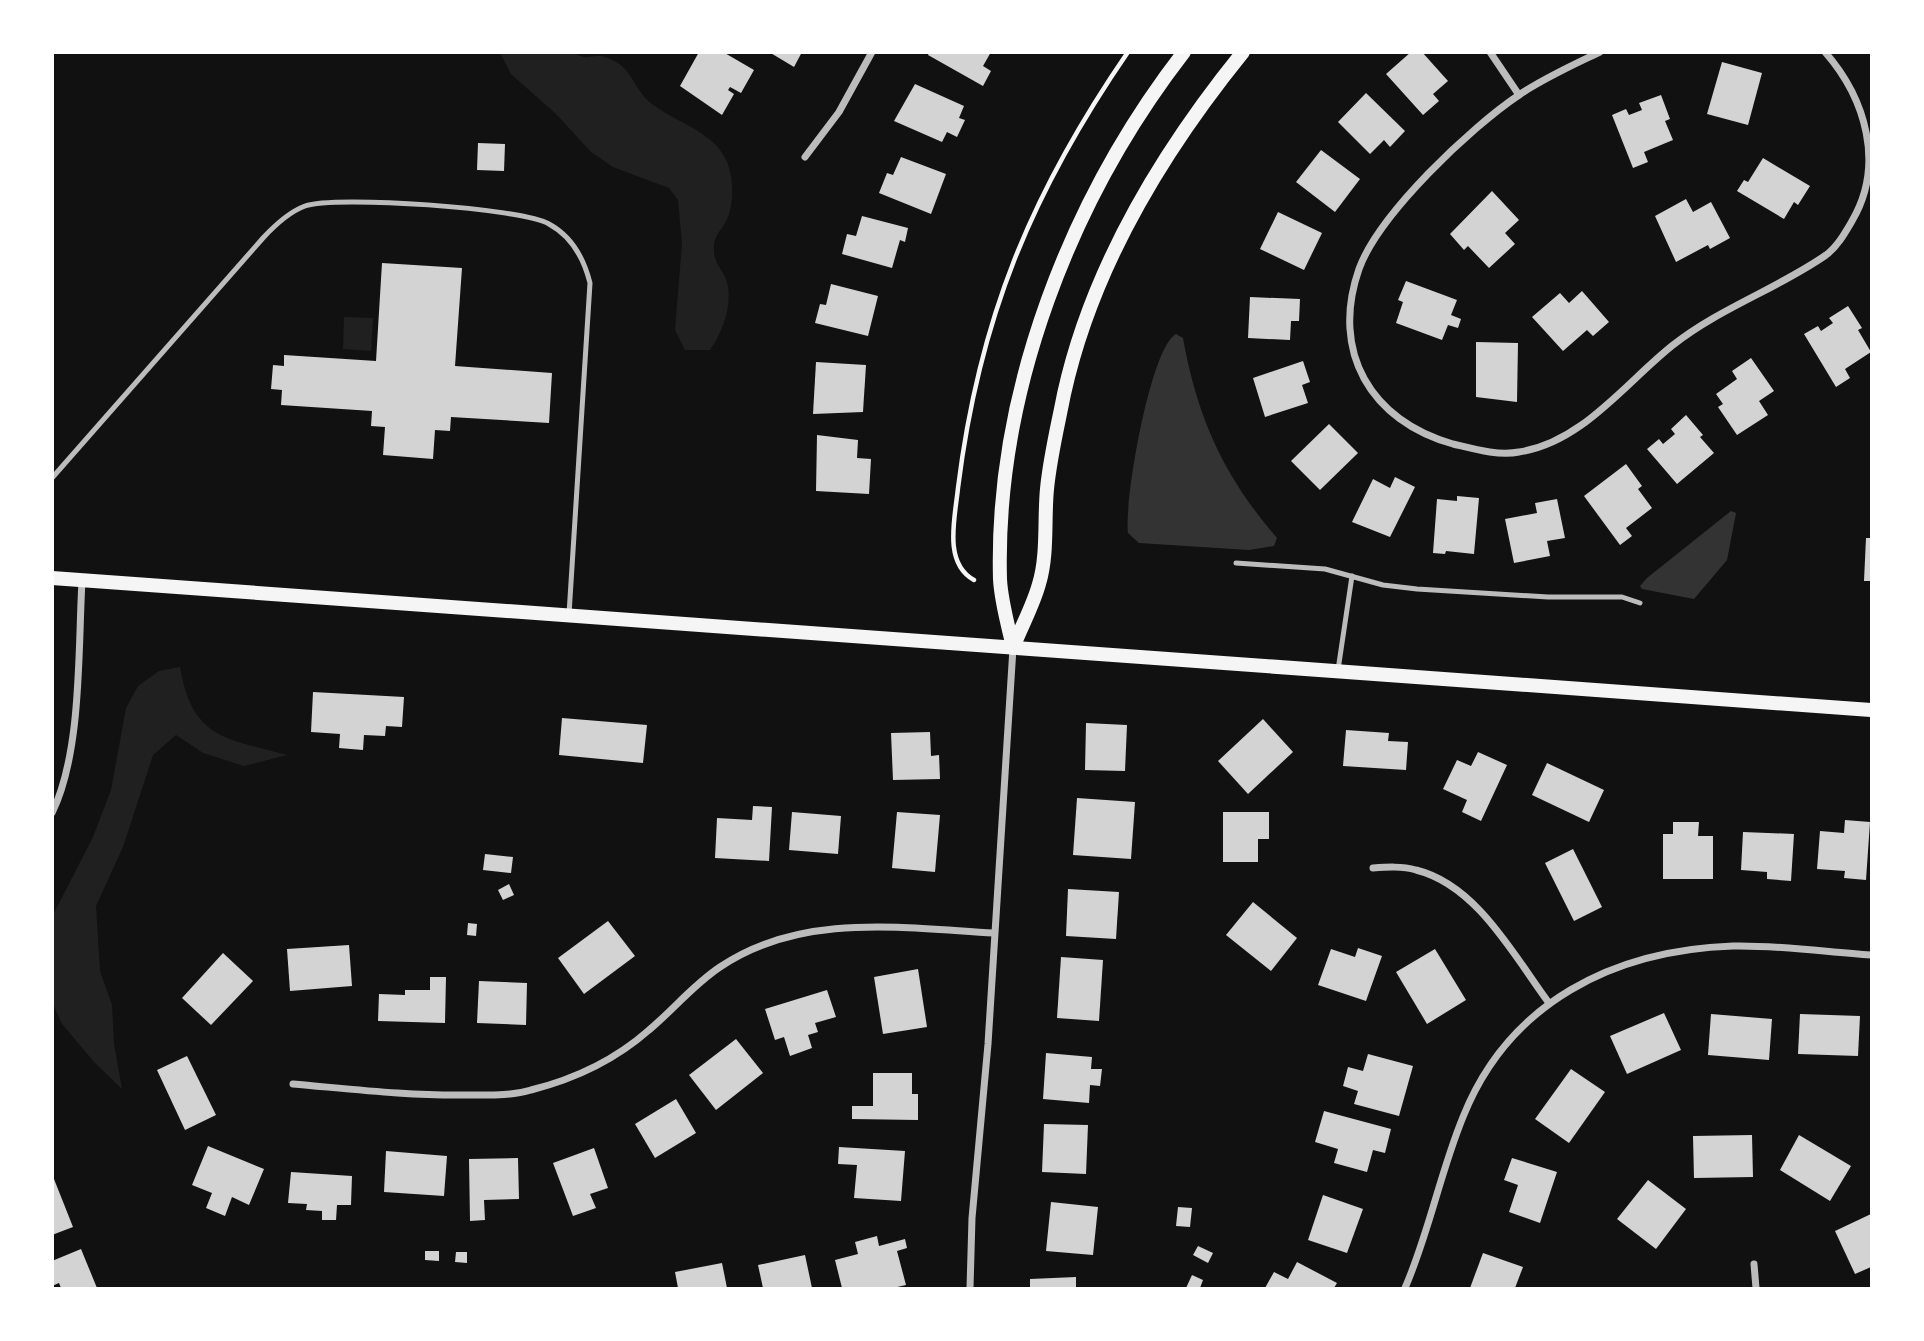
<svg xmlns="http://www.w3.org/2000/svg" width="1924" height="1341" font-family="'Titillium Web',sans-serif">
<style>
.green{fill:#202020}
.water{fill:#333}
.building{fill:#d3d3d3}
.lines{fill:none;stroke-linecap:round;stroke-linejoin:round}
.path{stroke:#f5f5f5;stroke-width:4.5}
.service{stroke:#bcbcbc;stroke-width:5}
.minor{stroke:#bcbcbc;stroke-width:7}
.secondary{stroke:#f5f5f5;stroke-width:14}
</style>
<rect width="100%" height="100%" fill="#111"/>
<g class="green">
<path d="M500,53C522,52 546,51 569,52C574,53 579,56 584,57C591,58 598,54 605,57C634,66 632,89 652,104C681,126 725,134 731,176C733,190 733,210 725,223C719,233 713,237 714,251C714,263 722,269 726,279C734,301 723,332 710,350H685L675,330L682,243L678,200L669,188L613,167L591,152L556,114L511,74Z"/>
<polygon points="344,317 373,318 371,351 343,349"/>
<path d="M180,667C192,738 224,738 287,755L244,766L203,753L176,735L153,755L123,847L96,906L100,971L112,1005L114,1044L122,1089L94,1062L62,1024L53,1004V915L93,837L111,790L126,708L138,686L159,671Z"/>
</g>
<g class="water">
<path d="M1176,334L1183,338C1197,417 1224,477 1277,538L1274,546L1249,550L1139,543L1128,533C1124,502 1150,348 1176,334Z"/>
<polygon points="1731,511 1736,513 1727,560 1694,599 1642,589 1640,586 1647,578"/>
</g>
<g class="building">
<polygon points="699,52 723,52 754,70 741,93 730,87 728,90 734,94 722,115 680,86"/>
<polygon points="769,52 802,52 794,67"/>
<polygon points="929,52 991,52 983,66 991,71 983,86 928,55"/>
<polygon points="1411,52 1422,52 1448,81 1433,94 1439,101 1423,115 1386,74"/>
<polygon points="1722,62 1762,73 1748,125 1707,114"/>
<polygon points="915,84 964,106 959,118 965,120 957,137 947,132 942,142 894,121"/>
<polygon points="1366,93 1405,131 1390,147 1384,140 1370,154 1338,122"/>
<polygon points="1661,95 1670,119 1665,121 1673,140 1644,152 1648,162 1633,168 1612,115 1626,109 1629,115 1642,110 1639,103"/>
<polygon points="478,143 505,144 504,171 477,170"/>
<polygon points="1321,150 1360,179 1335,212 1296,182"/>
<polygon points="901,157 946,174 931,214 879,193 887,173 893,175"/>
<polygon points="1763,158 1810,186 1798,205 1794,202 1784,219 1737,191 1744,180 1748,182"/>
<polygon points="1492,191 1519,220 1505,233 1515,244 1489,268 1468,246 1464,250 1450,234"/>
<polygon points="1686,199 1693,212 1711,202 1730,238 1710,249 1708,245 1676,262 1655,216"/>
<polygon points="1278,212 1322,233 1304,270 1260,249"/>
<polygon points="862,216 908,228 905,242 900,240 892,268 842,254 847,234 856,236"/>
<polygon points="382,263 462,268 455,366 552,373 549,423 451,417 450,431 435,430 433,459 383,455 385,427 371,426 372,411 281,405 282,390 271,389 273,365 284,366 284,355 376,361"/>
<polygon points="1406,281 1457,300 1451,315 1461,319 1458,328 1448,325 1442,340 1396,323 1403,302 1398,300"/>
<polygon points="831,284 878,296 868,336 815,323 820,304 826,305"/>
<polygon points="1582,291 1609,322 1593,336 1587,330 1563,351 1532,317 1560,293 1569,303"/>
<polygon points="1250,297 1300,299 1299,321 1291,321 1290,340 1248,338"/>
<polygon points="1848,306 1862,328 1858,330 1871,352 1845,369 1850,378 1836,387 1804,334 1818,326 1821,331 1833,323 1829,318"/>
<polygon points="1476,342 1518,343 1517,402 1476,397"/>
<polygon points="1751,358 1774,391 1759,401 1768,415 1737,435 1718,407 1723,404 1716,394 1737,379 1732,371"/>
<polygon points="1303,361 1310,382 1302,385 1308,403 1265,417 1253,378"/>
<polygon points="816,362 866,365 863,412 813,414"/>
<polygon points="1686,415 1703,435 1700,437 1714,453 1677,484 1647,449 1659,439 1663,444 1675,434 1671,429"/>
<polygon points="1329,424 1358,453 1320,490 1291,461"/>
<polygon points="817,435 858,440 857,458 871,459 869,494 816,491"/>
<polygon points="1626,464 1642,486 1638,489 1652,508 1626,528 1632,536 1620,545 1584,496"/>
<polygon points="1395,477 1415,487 1390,537 1352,522 1373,479 1390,488"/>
<polygon points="1457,496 1479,498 1474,554 1446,551 1445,554 1433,553 1437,499 1457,501"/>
<polygon points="1557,499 1565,538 1547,541 1550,556 1514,563 1505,519 1537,513 1535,503"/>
<polygon points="1866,538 1871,538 1871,581 1864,581"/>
<polygon points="313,692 404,697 402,727 386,726 385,736 364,735 363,750 339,748 340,734 311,732"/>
<polygon points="562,718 647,725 643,763 559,755"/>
<polygon points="1263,719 1293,752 1248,794 1218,761"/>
<polygon points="1086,723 1127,725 1125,771 1085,770"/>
<polygon points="1346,730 1389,733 1388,741 1408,742 1406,770 1343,766"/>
<polygon points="930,732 931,756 939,755 940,779 893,780 891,733"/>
<polygon points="1478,752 1507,765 1481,821 1462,812 1467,800 1443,789 1457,760 1471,766"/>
<polygon points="1547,763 1604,790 1589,822 1532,795"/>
<polygon points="1077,798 1135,802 1131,859 1073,855"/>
<polygon points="753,806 772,807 769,861 715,858 717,818 752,820"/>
<polygon points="792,812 841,816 838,854 789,850"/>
<polygon points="897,812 940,815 935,872 892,868"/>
<polygon points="1223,812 1269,812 1269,839 1258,839 1258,862 1223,862"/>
<polygon points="1845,820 1870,822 1866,880 1844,878 1845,871 1817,869 1820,831 1844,833"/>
<polygon points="1673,822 1699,822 1698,836 1713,836 1713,879 1663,879 1663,834 1673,834"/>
<polygon points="1743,832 1794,834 1791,881 1767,879 1767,872 1741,870"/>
<polygon points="1573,849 1602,907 1574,921 1545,863"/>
<polygon points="485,854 513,857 511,873 483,870"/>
<polygon points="509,884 514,895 503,900 498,890"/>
<polygon points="1068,889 1119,892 1116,939 1066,936"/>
<polygon points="1253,902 1297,938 1271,971 1226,935"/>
<polygon points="608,921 635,956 584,994 558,958"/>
<polygon points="468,923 477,924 476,936 467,935"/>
<polygon points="349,945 352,986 290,991 287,949"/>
<polygon points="1358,948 1382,956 1366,1001 1318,985 1331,949 1355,957"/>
<polygon points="1435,949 1466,1000 1427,1024 1396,972"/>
<polygon points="223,953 253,981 211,1025 182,998"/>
<polygon points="1061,957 1103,960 1099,1021 1057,1018"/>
<polygon points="918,969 927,1027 883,1034 874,977"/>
<polygon points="430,977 446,977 445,1023 378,1021 379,994 405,995 405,990 430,990"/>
<polygon points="479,981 527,983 526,1025 477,1023"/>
<polygon points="827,990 836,1017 815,1023 818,1032 808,1035 812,1048 790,1056 784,1037 775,1040 765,1009"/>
<polygon points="1664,1013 1681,1050 1627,1074 1610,1036"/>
<polygon points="1711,1014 1772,1019 1769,1060 1708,1055"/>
<polygon points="1800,1014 1860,1016 1858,1056 1798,1054"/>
<polygon points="736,1039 763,1073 716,1110 689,1075"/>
<polygon points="1046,1053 1092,1057 1091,1069 1102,1069 1100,1086 1090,1085 1089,1103 1043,1099"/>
<polygon points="1368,1054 1413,1066 1399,1116 1354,1104 1358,1091 1343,1086 1348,1067 1363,1071"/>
<polygon points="187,1056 216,1115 185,1130 157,1070"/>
<polygon points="1571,1069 1605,1092 1569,1143 1535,1119"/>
<polygon points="873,1073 912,1073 912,1094 918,1094 918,1120 852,1119 852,1106 873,1106"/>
<polygon points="676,1099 696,1133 655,1158 635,1124"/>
<polygon points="1324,1111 1391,1129 1385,1153 1373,1150 1367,1172 1334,1163 1338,1149 1315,1142"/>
<polygon points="1044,1124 1088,1125 1086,1174 1042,1172"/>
<polygon points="1752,1135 1753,1177 1694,1178 1693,1136"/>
<polygon points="1799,1135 1851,1166 1830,1201 1780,1170"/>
<polygon points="208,1146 264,1169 249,1205 232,1197 225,1216 206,1208 212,1193 192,1185"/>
<polygon points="839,1147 905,1151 901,1201 854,1198 857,1165 838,1164"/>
<polygon points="594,1148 608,1188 590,1194 596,1208 573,1216 553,1163"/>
<polygon points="386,1151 447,1156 444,1196 384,1192"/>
<polygon points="518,1158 519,1199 484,1200 485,1220 470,1221 469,1159"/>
<polygon points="1512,1158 1557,1172 1540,1223 1509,1212 1518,1185 1504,1180"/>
<polygon points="291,1172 352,1176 351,1205 337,1205 336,1220 322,1220 322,1211 306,1210 307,1204 288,1203"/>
<polygon points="52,1174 73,1227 52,1235"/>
<polygon points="1648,1180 1686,1209 1656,1249 1617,1219"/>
<polygon points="1323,1195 1363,1209 1347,1253 1308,1240"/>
<polygon points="1051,1202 1098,1207 1093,1255 1046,1251"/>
<polygon points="1178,1207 1192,1208 1190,1227 1176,1226"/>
<polygon points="1871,1214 1871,1267 1855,1274 1835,1231"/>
<polygon points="877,1236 879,1246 905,1239 907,1248 897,1251 906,1285 893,1288 842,1288 835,1260 858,1254 855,1242"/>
<polygon points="1198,1246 1213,1253 1208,1263 1193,1255"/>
<polygon points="81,1249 97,1288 61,1288 59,1283 52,1286 52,1261"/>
<polygon points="425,1251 439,1251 439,1261 425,1260"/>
<polygon points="456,1252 467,1252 467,1263 455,1262"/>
<polygon points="1483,1253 1523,1267 1515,1288 1470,1288"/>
<polygon points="805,1255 812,1288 763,1288 758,1265"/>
<polygon points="1297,1262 1337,1283 1334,1288 1265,1288 1274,1272 1288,1279"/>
<polygon points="722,1263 727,1288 678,1288 675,1272"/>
<polygon points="1192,1275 1203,1280 1200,1288 1186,1288"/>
<polygon points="1076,1277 1076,1288 1030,1288 1030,1279"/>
</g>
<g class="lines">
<path class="path" d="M974,580C943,563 955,518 958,488C979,319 1031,193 1128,52"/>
<g class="service">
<path d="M52,478L263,238C275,225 289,212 305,206C335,195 522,208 549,224C571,236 584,259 590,283L569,614"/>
<polyline points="1236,563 1325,569 1383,585 1417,589 1548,597 1622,597 1640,603"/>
<polyline points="1338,670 1352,576"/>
</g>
<g class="minor">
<polyline points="1490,52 1519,95"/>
<path d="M1600,52C1573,65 1544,78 1519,95C1470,128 1379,214 1359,269C1330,352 1371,421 1453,444C1474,449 1498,456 1519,452C1582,443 1626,382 1673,345C1720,308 1777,289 1826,255C1837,247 1845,233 1852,221C1885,165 1866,99 1825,52"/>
<polyline points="805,157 839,112 872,52"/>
<path d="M52,813C82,752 78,649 82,581"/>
<path d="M1373,868C1387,867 1402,866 1416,870C1477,885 1514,956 1549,1003"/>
<path d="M293,1084C351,1089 409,1096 468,1095C489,1095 511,1096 531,1090C575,1079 615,1060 649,1030C673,1010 693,985 720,967C801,912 903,928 994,933"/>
<polyline points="1754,1264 1756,1288"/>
<polyline points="970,1288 972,1218 988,1044 1013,648"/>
<path d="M1405,1288C1429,1233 1440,1173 1463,1117C1509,1002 1614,950 1733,946C1779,945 1826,952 1871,955"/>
</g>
<g class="secondary">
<polyline points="52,578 1871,710"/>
<path d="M1013,647C1008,625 1001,601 1000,579C995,392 1071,198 1184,52"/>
<path d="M1013,648C1021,627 1033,606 1039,584C1048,555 1044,519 1047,489C1050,457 1058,425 1064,394C1092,267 1162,152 1243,52"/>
</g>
</g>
<rect width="1924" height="1341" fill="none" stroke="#ffffff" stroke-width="108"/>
</svg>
